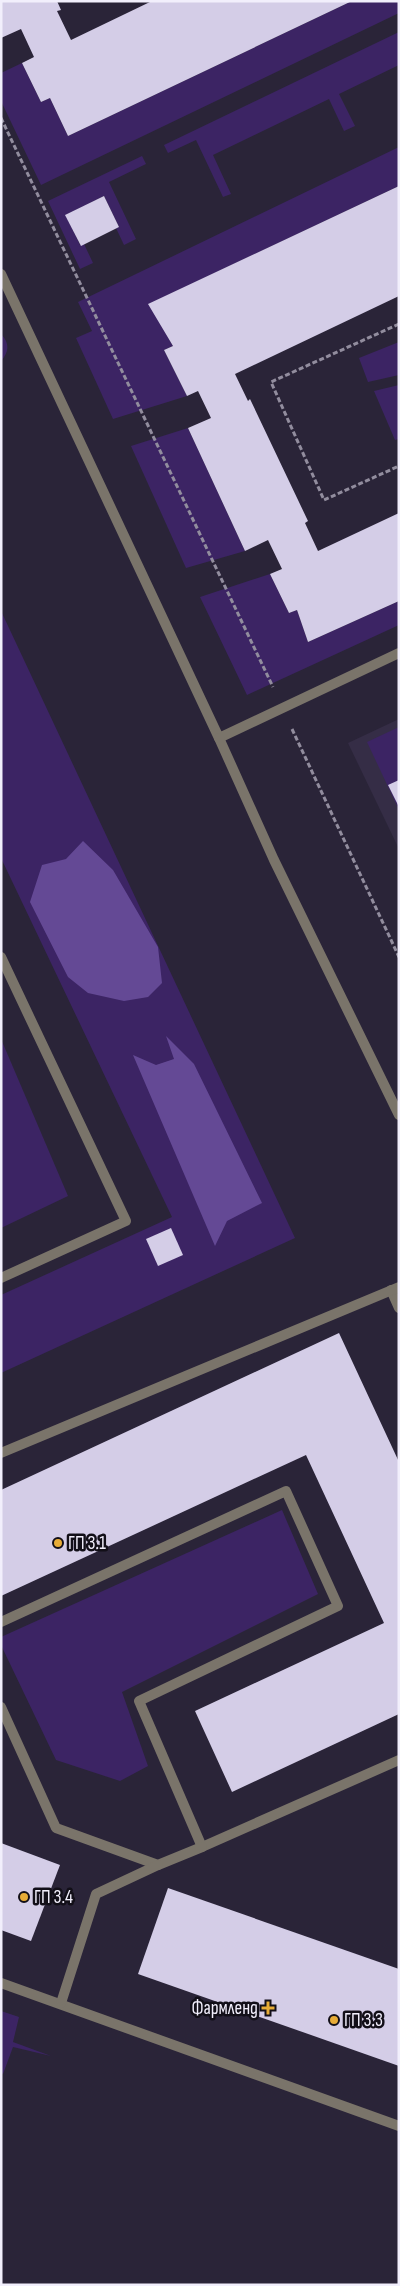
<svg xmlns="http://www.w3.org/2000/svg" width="400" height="2286" font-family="'Sofia Sans Condensed',sans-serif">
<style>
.built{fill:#352d46}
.green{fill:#3c2464}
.forest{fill:#644995}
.building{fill:#d4cde7}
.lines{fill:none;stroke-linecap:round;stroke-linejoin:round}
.path{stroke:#928d9e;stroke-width:3;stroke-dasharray:5 2.5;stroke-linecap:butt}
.service{stroke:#7a746a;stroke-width:10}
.minor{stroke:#7a746a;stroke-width:10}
.poi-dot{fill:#e7ac37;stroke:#120f18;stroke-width:2}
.labels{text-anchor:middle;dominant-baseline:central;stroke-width:5;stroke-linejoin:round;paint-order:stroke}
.poi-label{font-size:19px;fill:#f2effc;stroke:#120f18;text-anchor:start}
</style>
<rect width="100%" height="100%" fill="#2a2438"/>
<polygon class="built" points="399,719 399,849 348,743"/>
<g class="green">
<polygon points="352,1 399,1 399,13 41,185 1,101 1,73 22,63 41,102 50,98 68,136"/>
<polygon points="399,32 399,65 339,94 355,126 344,131 329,99 213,155 231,194 223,197 196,140 168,153 164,145"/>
<polygon points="399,147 399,186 149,304 173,346 164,350 187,396 113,419 76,338 92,331 78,302"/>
<polygon points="142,156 146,164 109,182 136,239 124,245 116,228 119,227 104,196 66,215 80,245 84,244 93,263 80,269 48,201"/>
<path d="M1,334C10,343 9,352 1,361Z"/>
<polygon points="399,342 399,375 368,382 359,358"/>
<polygon points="399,385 399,439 395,440 374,391"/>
<polygon points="188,428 245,551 186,568 131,446"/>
<polygon points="270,574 289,613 297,610 308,642 399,601 399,625 247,695 200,597"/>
<polygon points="1,611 295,1238 1,1373 1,1295 172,1217 1,858"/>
<polygon points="399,727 399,810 367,742"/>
<polygon points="1,1039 68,1196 1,1228"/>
<polygon points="282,1510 318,1594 122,1692 148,1766 120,1781 56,1760 1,1645 1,1637"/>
<polygon points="1,2011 19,2017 13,2042 51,2056 13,2047 3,2074 1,2073"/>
</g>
<g class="forest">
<polygon points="83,841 113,870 158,947 162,983 148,997 124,1001 88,993 68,977 30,902 42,865 66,859"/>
<polygon points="166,1036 194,1064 262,1203 227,1221 215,1246 133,1055 156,1065 174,1059"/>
</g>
<g class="building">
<polygon points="1,1 57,1 61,10 57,11 71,40 152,1 352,1 68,136 50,98 41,102 22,63 34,57 21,29 1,38"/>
<polygon points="399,186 399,296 235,374 248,401 250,399 308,521 305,523 318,551 399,513 399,601 308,642 297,610 289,613 270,574 282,569 268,540 245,551 188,428 211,418 198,391 187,396 164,350 173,346 148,304"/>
<polygon points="104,196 119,227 81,246 65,215"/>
<polygon points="399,780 399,807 388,785"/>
<polygon points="171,1228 183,1255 158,1266 146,1239"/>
<polygon points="339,1333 399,1462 399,1714 232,1792 195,1711 384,1623 306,1455 1,1596 1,1490"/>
<polygon points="1,1843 60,1865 31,1941 1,1930"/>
<polygon points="168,1888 399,1969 399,2066 138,1974"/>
</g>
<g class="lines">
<g class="path">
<polyline points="1,118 273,687"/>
<polyline points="399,324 271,382 324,500 399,466"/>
<polyline points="292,729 399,957"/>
</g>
<g class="service">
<polyline points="1,274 219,738 399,653"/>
<polyline points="1,957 126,1221 1,1278"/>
<polyline points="391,1290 399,1308"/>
<polyline points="1,1453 399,1287"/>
<polyline points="1,1622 286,1491 338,1606 139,1701 202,1847 399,1760"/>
<polyline points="1,1707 56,1828 158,1865 202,1847"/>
<polyline points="1,1983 399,2126"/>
<polyline points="61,2003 96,1894 158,1865"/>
</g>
<polyline class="minor" points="219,738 274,860 399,1115"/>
</g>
<g class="poi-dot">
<circle cx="58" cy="1543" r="5"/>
<circle cx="24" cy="1897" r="5"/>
<path d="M265.5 2000.5h5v5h5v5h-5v5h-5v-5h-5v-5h5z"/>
<circle cx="334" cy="2020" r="5"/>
</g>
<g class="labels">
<g class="poi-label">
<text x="68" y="1543">ГП 3.1</text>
<text x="34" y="1897">ГП 3.4</text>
<text x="258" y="2008" text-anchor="end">Фармленд</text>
<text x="344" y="2020">ГП 3.3</text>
</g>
</g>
<rect width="400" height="2286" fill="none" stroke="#f2effc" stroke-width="5"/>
</svg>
